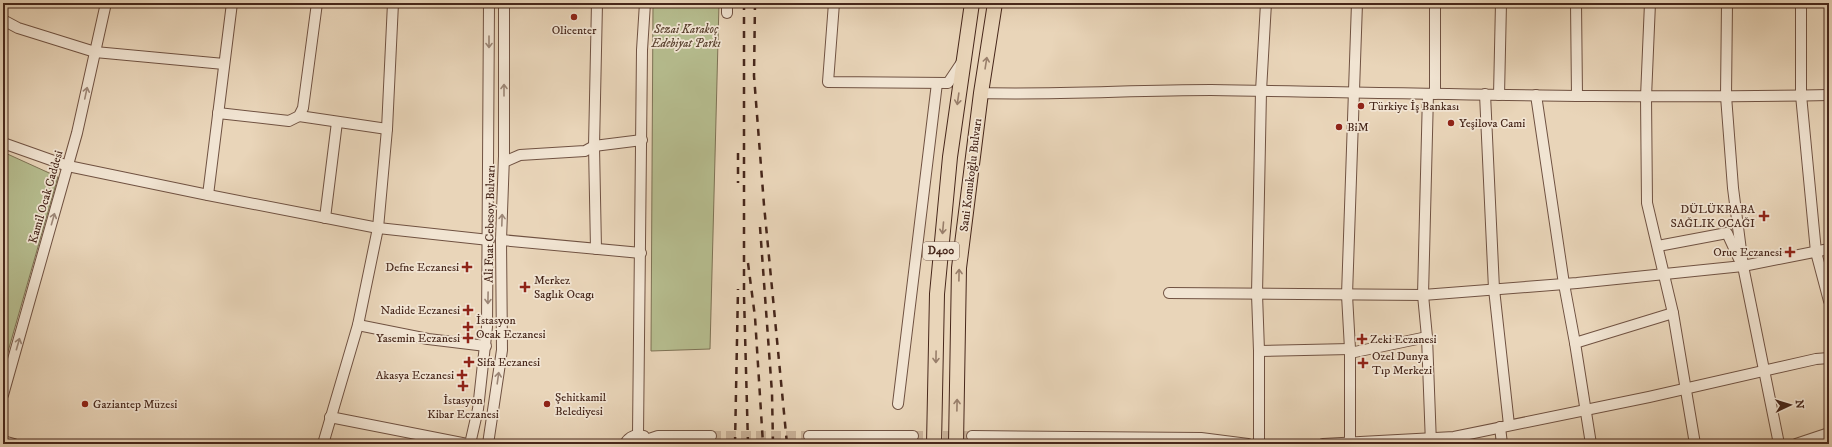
<svg xmlns="http://www.w3.org/2000/svg" width="1832" height="447" font-family="'IM FELL DW Pica',serif">
<style>
.green{fill:#b6bd8f;stroke:#7e7255}
.lines{fill:none;stroke-linecap:round;stroke-linejoin:round}
.minor-tunnel{stroke:#c9b299;stroke-width:10;stroke-dasharray:10 5;stroke-linecap:butt}
.minor-casing{stroke:#705242;stroke-width:12}
.highway-casing{stroke:#47271b;stroke-width:16}
.minor{stroke:#f1e4d2;stroke-width:10}
.highway{stroke:#e9d5b9;stroke-width:14}
.rail{stroke:#47271b;stroke-width:2.5;stroke-dasharray:7 7;stroke-linecap:butt}
.oneway{stroke:#9c8676}
.oneway2{stroke:#987e6a}
.poi-dot{fill:#8f2418;stroke:#f1e4d2;stroke-width:1.5}
.labels{text-anchor:middle;dominant-baseline:central;stroke-width:3.5;stroke-linejoin:round;paint-order:stroke}
.shield{fill:#f1e4d2;stroke:#7a6052;stroke-width:1}
.shield-label{font-size:11px;font-weight:bold;fill:#47271b}
.park-label{font-size:12px;font-style:italic;fill:#5d4532;stroke:#f1e4d2}
.poi-label{font-size:12px;fill:#47271b;stroke:#f1e4d2;text-anchor:start}
.street-label{font-size:12px;fill:#47271b;stroke:#f1e4d2}
</style>
<rect width="100%" height="100%" fill="#e9d5b9"/>
<filter id="stains"><feTurbulence type="fractalNoise" baseFrequency=".005" numOctaves="4"/><feColorMatrix values="0 0 0 0 .2 0 0 0 0 .09 0 0 0 0 .02 0 0 0 .5 -.17"/></filter>
<radialGradient id="worn" r=".72"><stop offset=".6" stop-color="#630" stop-opacity="0"/><stop offset="1" stop-color="#630" stop-opacity=".3"/></radialGradient>
<g class="green">
<polygon points="653,3 719,3 710,349 651,351"/>
<polygon points="3,152 58,177 3,369"/>
</g>
<g class="lines">
<g class="minor-tunnel">
<polyline points="711,436 809,436"/>
<polyline points="913,436 972,436"/>
</g>
<g class="minor-casing">
<g id="minor">
<polyline points="834,3 828,82 948,83 962,62"/>
<polyline points="1435,3 1435,94"/>
<polyline points="1576,3 1577,96"/>
<polyline points="1650,3 1646,97 1647,203 1673,313 1695,444"/>
<polyline points="1727,3 1726,96 1733,188 1743,266 1779,444"/>
<polyline points="1801,3 1801,95 1816,252 1829,301"/>
<polyline points="727,13 727,3"/>
<polyline points="3,20 18,28 95,52 224,64"/>
<path d="M981,93C1058,95 1134,90 1211,90C1417,93 1623,99 1829,95"/>
<polyline points="1428,94 1423,295 1427,337 1431,444"/>
<polyline points="1485,94 1494,289 1509,425"/>
<polyline points="1499,95 1501,3"/>
<polyline points="1536,95 1564,284 1575,343 1591,444"/>
<polyline points="218,113 289,121 299,116 303,108 317,3"/>
<polyline points="299,116 387,129"/>
<polyline points="3,143 68,166 208,195 378,228 489,240"/>
<polyline points="504,162 520,155 585,151 594,146 642,140"/>
<polyline points="208,195 232,3"/>
<polyline points="325,218 337,122"/>
<polyline points="501,240 641,253"/>
<polyline points="1658,246 1727,233 1739,259"/>
<polyline points="596,249 594,146 597,3"/>
<polyline points="1169,293 1423,295 1577,283 1743,266 1829,249"/>
<polyline points="358,325 428,339 486,346"/>
<polyline points="1575,343 1673,313"/>
<polyline points="1259,351 1350,349"/>
<polyline points="1350,353 1427,337"/>
<polyline points="3,395 77,133 106,3"/>
<polyline points="898,404 937,83"/>
<polyline points="330,417 467,444"/>
<polyline points="1500,427 1502,444"/>
<polyline points="638,435 642,50 645,3"/>
<polyline points="809,436 913,436"/>
<polyline points="972,436 1201,438 1248,444"/>
<polyline points="649,439 658,436 711,436"/>
<polyline points="3,441 14,444"/>
<polyline points="323,444 358,325 378,228 387,129 393,3"/>
<polyline points="470,444 478,409 487,327 489,3"/>
<polyline points="488,444 502,350 501,240 504,156 504,3"/>
<path d="M625,444C629,436 636,434 644,436"/>
<polyline points="1259,444 1259,351 1257,294 1261,91 1266,3"/>
<polyline points="1323,444 1454,437 1649,397 1816,359 1829,358"/>
<polyline points="1350,444 1350,349 1347,295 1357,3"/>
<polyline points="1796,444 1829,433"/>
</g>
</g>
<g class="highway-casing">
<g id="highway">
<polyline points="934,444 937,294 950,157 972,3"/>
<polyline points="956,444 959,268 981,93 995,3"/>
</g>
</g>
<use href="#minor" class="minor"/>
<use href="#highway" class="highway"/>
<g class="rail">
<polyline points="744,3 744,296 748,444"/>
<polyline points="755,3 754,76 764,205 787,444"/>
<polyline points="738,153 738,183"/>
<polyline points="760,227 772,393 773,444"/>
<polyline points="748,263 755,317 763,444"/>
<polyline points="735,444 738,289"/>
</g>
</g>
<defs><path id="oneway-shaft" d="M-6 0H5M1.5-3L5.5 0L1.5 3" fill="none" stroke-width="1.6" stroke-linecap="round" stroke-linejoin="round"/></defs>
<g class="oneway">
<use href="#oneway-shaft" transform="translate(489 42) rotate(90)"/>
<use href="#oneway-shaft" transform="translate(504 90) rotate(-90)"/>
<use href="#oneway-shaft" transform="translate(86 93) rotate(-78)"/>
<use href="#oneway-shaft" transform="translate(53 219) rotate(-74)"/>
<use href="#oneway-shaft" transform="translate(502 220) rotate(-88)"/>
<use href="#oneway-shaft" transform="translate(488 298) rotate(91)"/>
<use href="#oneway-shaft" transform="translate(18 344) rotate(-74)"/>
<use href="#oneway-shaft" transform="translate(498 378) rotate(-82)"/>
</g>
<g class="oneway2">
<use href="#oneway-shaft" transform="translate(986 63) rotate(-81)"/>
<use href="#oneway-shaft" transform="translate(958 99) rotate(98)"/>
<use href="#oneway-shaft" transform="translate(943 228) rotate(95)"/>
<use href="#oneway-shaft" transform="translate(959 275) rotate(-89)"/>
<use href="#oneway-shaft" transform="translate(936 357) rotate(91)"/>
<use href="#oneway-shaft" transform="translate(957 405) rotate(-89)"/>
</g>
<g class="poi-dot">
<circle cx="574" cy="17" r="4"/>
<circle cx="1361" cy="106" r="4"/>
<circle cx="1451" cy="123" r="4"/>
<circle cx="1339" cy="127" r="4"/>
<path d="M1762 210h4v4h4v4h-4v4h-4v-4h-4v-4h4z"/>
<path d="M1788 246h4v4h4v4h-4v4h-4v-4h-4v-4h4z"/>
<path d="M465 261h4v4h4v4h-4v4h-4v-4h-4v-4h4z"/>
<path d="M523 281h4v4h4v4h-4v4h-4v-4h-4v-4h4z"/>
<path d="M466 304h4v4h4v4h-4v4h-4v-4h-4v-4h4z"/>
<path d="M466 321h4v4h4v4h-4v4h-4v-4h-4v-4h4z"/>
<path d="M466 332h4v4h4v4h-4v4h-4v-4h-4v-4h4z"/>
<path d="M1360 333h4v4h4v4h-4v4h-4v-4h-4v-4h4z"/>
<path d="M467 356h4v4h4v4h-4v4h-4v-4h-4v-4h4z"/>
<path d="M1361 357h4v4h4v4h-4v4h-4v-4h-4v-4h4z"/>
<path d="M460 369h4v4h4v4h-4v4h-4v-4h-4v-4h4z"/>
<path d="M461 380h4v4h4v4h-4v4h-4v-4h-4v-4h4z"/>
<circle cx="85" cy="404" r="4"/>
<circle cx="547" cy="404" r="4"/>
</g>
<g class="labels">
<rect class="shield" x="923" y="242" width="36" height="18" rx="3"/>
<g class="shield-label">
<text x="941" y="251">D400</text>
</g>
<g class="park-label">
<text x="686" y="29">Sezai Karakoç<tspan x="686" dy="14">Edebiyat Parkı</tspan></text>
</g>
<g class="poi-label">
<text x="574" y="30" text-anchor="middle">Olicenter</text>
<text x="1369" y="106">Türkiye İş Bankası</text>
<text x="1459" y="123">Yeşilova Cami</text>
<text x="1347" y="127">BiM</text>
<text x="1755" y="209" text-anchor="end">DÜLÜKBABA<tspan x="1755" dy="14">SAĞLIK OCAĞI</tspan></text>
<text x="1782" y="252" text-anchor="end">Oruc Eczanesi</text>
<text x="459" y="267" text-anchor="end">Defne Eczanesi</text>
<text x="534" y="280">Merkez<tspan x="534" dy="14">Saglık Ocagı</tspan></text>
<text x="460" y="310" text-anchor="end">Nadide Eczanesi</text>
<text x="476" y="320">İstasyon<tspan x="476" dy="14">Ocak Eczanesi</tspan></text>
<text x="460" y="338" text-anchor="end">Yasemin Eczanesi</text>
<text x="1370" y="339">Zeki Eczanesi</text>
<text x="1372" y="356">Ozel Dunya<tspan x="1372" dy="14">Tıp Merkezi</tspan></text>
<text x="477" y="362">Sifa Eczanesi</text>
<text x="454" y="375" text-anchor="end">Akasya Eczanesi</text>
<text x="555" y="397">Şehitkamil<tspan x="555" dy="14">Belediyesi</tspan></text>
<text x="463" y="400" text-anchor="middle">İstasyon<tspan x="463" dy="14">Kibar Eczanesi</tspan></text>
<text x="93" y="404">Gaziantep Müzesi</text>
</g>
<g class="street-label">
<text transform="translate(971 175) rotate(-83)">Sani Konukoğlu Bulvarı</text>
<text transform="translate(46 197) rotate(-74)">Kamil Ocak Caddesi</text>
<text transform="translate(490 224) rotate(-89)">Ali Fuat Cebesoy Bulvarı</text>
</g>
</g>
<rect width="1832" height="447" fill="none" stroke="#e9d5b9" stroke-width="16"/>
<rect x="4" y="4" width="1824" height="439" fill="none" stroke="#47271b" stroke-width="2"/>
<rect x="8" y="8" width="1816" height="431" fill="none" stroke="#47271b"/>
<g transform="translate(1790 405) rotate(86)" stroke="#f1e4d2" stroke-width="3" paint-order="stroke">
<path d="M0-3L7 15L0 10L-7 15Z" fill="#47271b"/>
<text y="-6" font-size="11" font-weight="bold" text-anchor="middle" fill="#47271b">N</text>
</g>
<rect width="100%" height="100%" filter="url(#stains)"/>
<rect width="100%" height="100%" fill="url(#worn)"/>
</svg>
